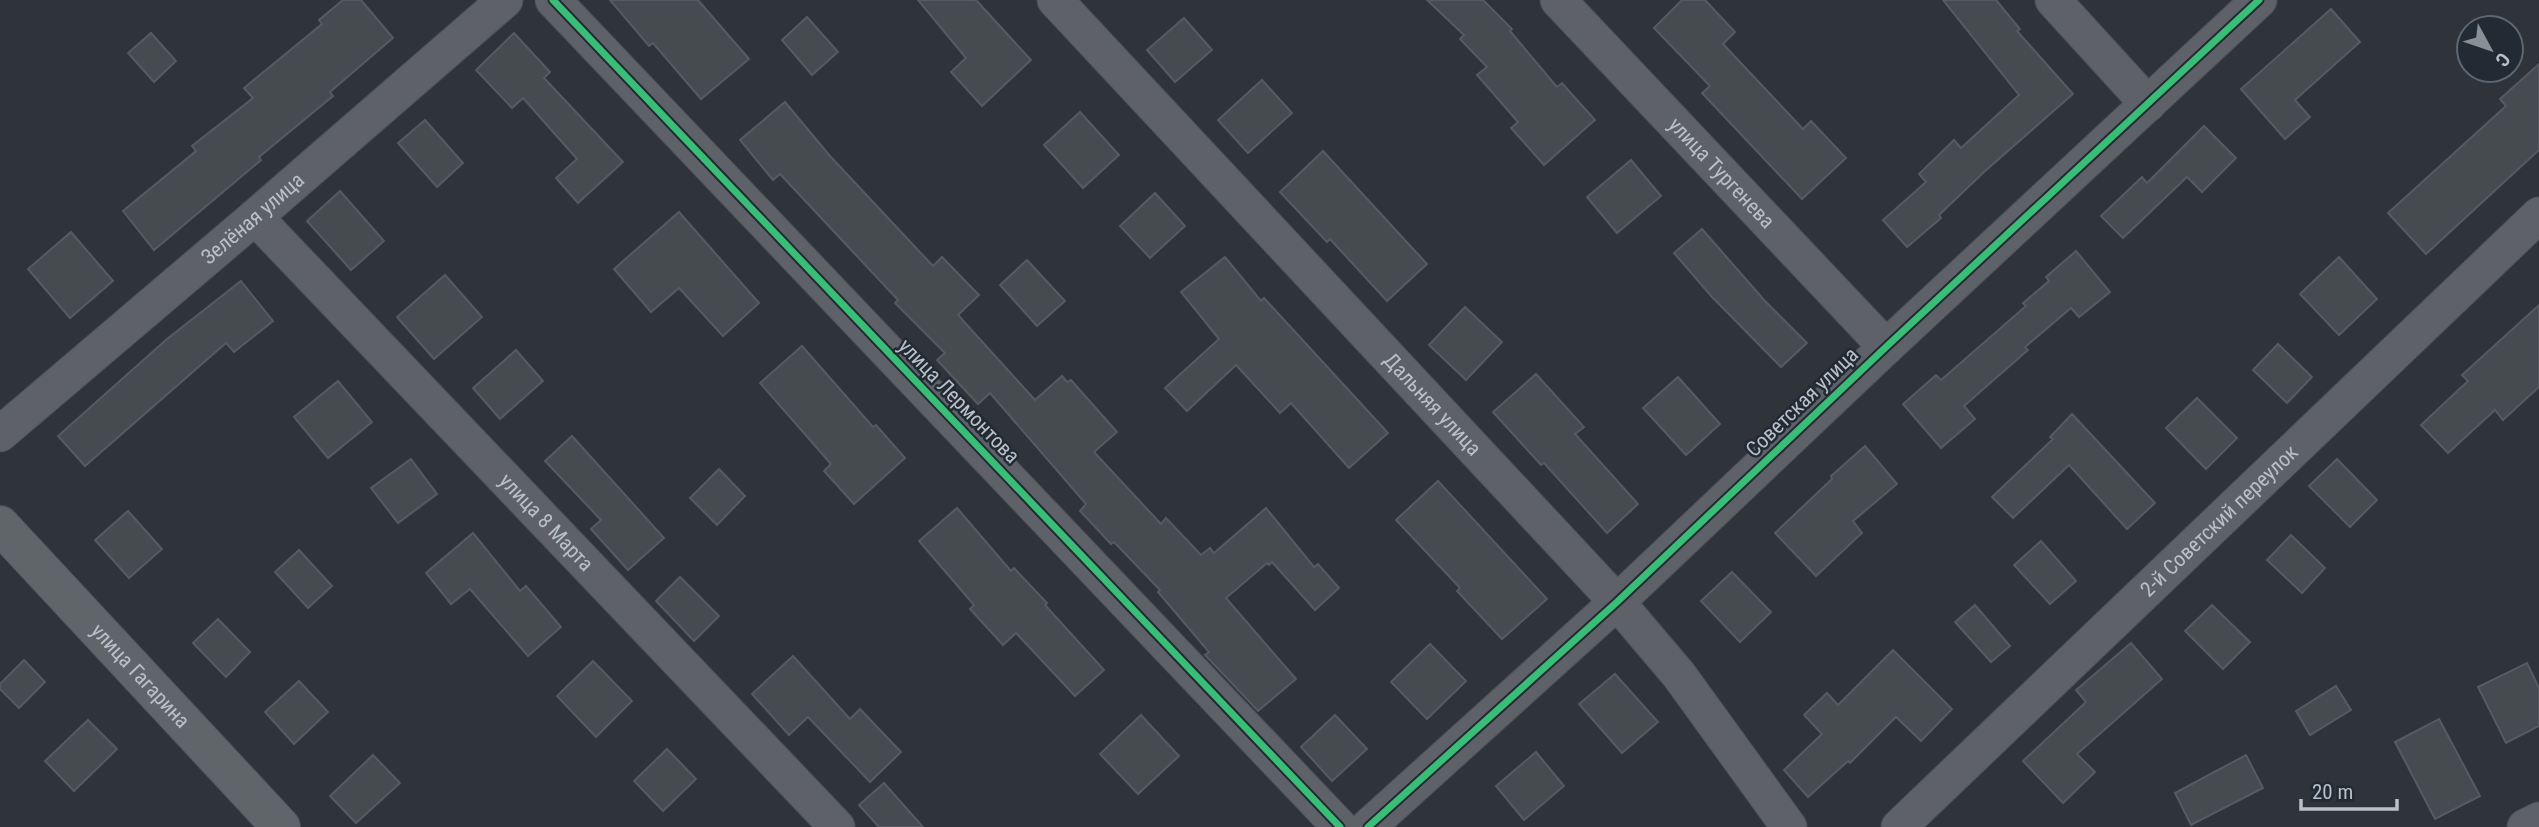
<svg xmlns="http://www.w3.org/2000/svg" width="2539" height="827" font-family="'Roboto Condensed',sans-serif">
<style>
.building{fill:#464b50;stroke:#565b61;stroke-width:2}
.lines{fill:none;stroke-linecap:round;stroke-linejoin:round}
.minor-casing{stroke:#4c5054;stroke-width:37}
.major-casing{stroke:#4c5056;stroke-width:40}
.minor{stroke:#5e6268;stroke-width:35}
.major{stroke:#60656a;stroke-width:38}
.cycleway-casing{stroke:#222a34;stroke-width:11}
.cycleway{stroke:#3abd76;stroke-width:7}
.labels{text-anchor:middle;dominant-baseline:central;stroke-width:5;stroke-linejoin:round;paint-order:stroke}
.street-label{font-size:21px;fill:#b9c0c9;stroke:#222a34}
</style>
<rect width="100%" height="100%" fill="#2e343a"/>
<g class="building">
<polygon points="343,0 361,0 393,38 330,92 333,96 259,157 261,160 154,250 123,211 196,151 192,146 253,98 244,88 322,24 319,20"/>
<polygon points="610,0 698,0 749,59 701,99 653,43 649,46"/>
<polygon points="918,0 976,0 1031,60 982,106 951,72 966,58"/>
<polygon points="1427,0 1483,0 1512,29 1510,31 1557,87 1562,83 1595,120 1544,165 1511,128 1518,122 1477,75 1487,67 1460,39 1464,35"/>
<polygon points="1682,0 1705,0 1735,32 1723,44 1803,129 1811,121 1846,158 1802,199 1702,93 1710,86 1654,28"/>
<polygon points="1943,0 1996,0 2020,29 2017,31 2073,94 1984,172 1939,215 1941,218 1907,247 1883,220 1926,182 1919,174 1954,140 1961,148 2019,95"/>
<polygon points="2331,9 2360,42 2295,100 2310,117 2285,139 2241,89"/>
<polygon points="807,17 838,52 812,75 782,40"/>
<polygon points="1184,18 1212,50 1175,82 1147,50"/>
<polygon points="151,33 176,61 154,82 128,53"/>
<polygon points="514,33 550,72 544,78 623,162 578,203 556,178 577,159 523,98 512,108 476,70"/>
<polygon points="2539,64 2539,150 2426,254 2388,213 2506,106 2500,99"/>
<polygon points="1262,80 1292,113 1248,153 1218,120"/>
<polygon points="785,102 830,156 933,266 942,257 979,295 958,315 1035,400 1062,376 1067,382 1071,380 1117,432 1094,452 1161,524 1166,518 1201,555 1210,548 1214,553 1266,508 1314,567 1318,564 1339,588 1315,610 1272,562 1269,565 1267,563 1226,598 1296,679 1258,711 1205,655 1209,652 1158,592 1160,590 1114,542 1111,544 1080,511 1086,504 990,393 978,404 937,360 945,353 895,303 898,300 780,174 773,180 740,140"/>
<polygon points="1080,112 1119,155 1083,188 1044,145"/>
<polygon points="425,120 463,163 437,187 398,143"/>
<polygon points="2204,126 2236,158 2202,192 2187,177 2123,238 2101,216 2142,177 2147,183"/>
<polygon points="1323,151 1427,264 1387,301 1330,239 1327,242 1280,192"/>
<polygon points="1631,160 1661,196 1617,233 1587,197"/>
<polygon points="340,191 384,241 351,270 307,221"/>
<polygon points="1155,193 1185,226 1150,258 1120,226"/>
<polygon points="679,212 759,303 723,336 679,288 651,312 614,269"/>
<polygon points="1702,229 1765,301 1807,343 1781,367 1712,297 1674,253"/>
<polygon points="71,232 113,281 70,318 28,269"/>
<polygon points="2076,251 2110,292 2079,317 2071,308 2025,347 2028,350 1964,406 1975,419 1941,448 1903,404 1936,375 1941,380 2026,306 2023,303 2049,281 2046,277"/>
<polygon points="1225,257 1261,301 1264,298 1388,433 1349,468 1291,403 1280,413 1236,365 1187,411 1165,388 1219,339 1181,292"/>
<polygon points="2339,257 2377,299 2339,335 2300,294"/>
<polygon points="1027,260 1065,301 1037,326 1000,285"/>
<polygon points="445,275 482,317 434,359 397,317"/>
<polygon points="241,281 273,321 234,352 226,343 85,466 58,436 167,339"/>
<polygon points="2539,305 2539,387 2503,420 2495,410 2448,453 2421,425 2468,381 2462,375"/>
<polygon points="1465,307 1502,342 1466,380 1429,345"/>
<polygon points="2278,344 2312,377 2287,403 2253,370"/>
<polygon points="802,346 873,427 876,425 905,458 854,504 824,471 831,464 760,383"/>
<polygon points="516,350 543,381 500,419 473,388"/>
<polygon points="1536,374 1584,427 1575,434 1638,504 1607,533 1544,463 1541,465 1493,412"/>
<polygon points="1678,377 1720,424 1686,455 1643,408"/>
<polygon points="338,381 372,422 328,458 294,417"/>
<polygon points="2197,398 2237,438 2206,469 2166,428"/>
<polygon points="2072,414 2155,503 2127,529 2069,465 2013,518 1992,497 2053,439 2050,437"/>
<polygon points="572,436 664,538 628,570 591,529 601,520 545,461"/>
<polygon points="1865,446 1897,484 1853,521 1862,533 1816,576 1775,533 1832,479 1831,476"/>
<polygon points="411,459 437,494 398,523 371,488"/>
<polygon points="2337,459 2377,500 2350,527 2309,486"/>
<polygon points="719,469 745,496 717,525 690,498"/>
<polygon points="1438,481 1547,599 1502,639 1457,591 1460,588 1396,520"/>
<polygon points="957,508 1011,571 1014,568 1047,603 1045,605 1104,670 1075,696 1016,633 1003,645 970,609 974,605 919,541"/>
<polygon points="128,511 162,549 129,578 95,540"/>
<polygon points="473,533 520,591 526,586 561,627 528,656 470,589 451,604 426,573"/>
<polygon points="2291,535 2325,568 2302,593 2267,560"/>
<polygon points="2041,541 2076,581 2050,604 2014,565"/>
<polygon points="299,550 332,586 308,608 275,572"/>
<polygon points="1732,572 1771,612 1740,642 1701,601"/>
<polygon points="680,577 719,616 694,641 656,601"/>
<polygon points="1975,605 2010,646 1991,662 1955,622"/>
<polygon points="2212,605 2250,642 2223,669 2185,631"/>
<polygon points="218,619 250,652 226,677 193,643"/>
<polygon points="2131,643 2162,679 2077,754 2095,772 2063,803 2023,761 2086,702 2076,690"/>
<polygon points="1430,644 1466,681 1427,719 1391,682"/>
<polygon points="1893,650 1952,709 1921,741 1896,717 1850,763 1848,761 1808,797 1784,770 1822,734 1804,715 1827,693 1838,705"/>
<polygon points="793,656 850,719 860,709 901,752 870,782 808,717 789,735 752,694"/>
<polygon points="24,660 45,682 19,708 0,689 0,684"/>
<polygon points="593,661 632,701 596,737 557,696"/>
<polygon points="2527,663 2539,688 2539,726 2506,743 2478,687"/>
<polygon points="1615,674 1658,722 1622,753 1579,704"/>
<polygon points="299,681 328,712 294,744 265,712"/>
<polygon points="2336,686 2351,710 2310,735 2296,711"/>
<polygon points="1141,715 1179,756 1138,794 1100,754"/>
<polygon points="1335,715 1367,749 1332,781 1301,747"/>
<polygon points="2439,719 2480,796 2435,819 2395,742"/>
<polygon points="88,720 117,749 74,791 45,761"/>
<polygon points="667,749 696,779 663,811 634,781"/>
<polygon points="1536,752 1564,786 1524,820 1496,786"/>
<polygon points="373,755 400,783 356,823 330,796"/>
<polygon points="2246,755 2263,788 2191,825 2175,793"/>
<polygon points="884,783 923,827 879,827 859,805"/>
</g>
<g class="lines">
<g class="minor-casing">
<g id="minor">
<polyline points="553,0 1340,827"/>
<path id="s1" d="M1055,0L1617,602L1679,675L1789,827"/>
<path id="s2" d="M1558,0L1886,347"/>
<polyline points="2053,0 2148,104"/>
<path id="s3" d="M255,217L837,827"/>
<path id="s4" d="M0,434L255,217L505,0"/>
<polyline points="1368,827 1617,602 1886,347 2259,0"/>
<path id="s5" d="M1899,827L2539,215"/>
<polyline points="2525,827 2539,820"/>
</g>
</g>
<g class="major-casing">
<g id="major">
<path id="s6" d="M0,525L281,827"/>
</g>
</g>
<use href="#minor" class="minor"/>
<use href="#major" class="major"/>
<g class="cycleway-casing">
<g id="cycleway">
<polyline points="553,0 1340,827"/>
<polyline points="1368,827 1617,602 1886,347 2259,0"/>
</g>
</g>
<use href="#cycleway" class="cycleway"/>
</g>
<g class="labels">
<g class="street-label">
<text stroke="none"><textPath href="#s2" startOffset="238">улица Тургенева</textPath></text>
<text stroke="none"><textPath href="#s4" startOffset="332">Зелёная улица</textPath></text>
<text transform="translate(959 401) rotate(46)">улица Лермонтова</text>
<text transform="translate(1802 402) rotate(-44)">Советская улица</text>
<text stroke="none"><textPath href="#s1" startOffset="553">Дальняя улица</textPath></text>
<text stroke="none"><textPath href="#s5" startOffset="443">2-й Советский переулок</textPath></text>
<text stroke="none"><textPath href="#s3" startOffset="422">улица 8 Марта</textPath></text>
<text stroke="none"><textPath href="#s6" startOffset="206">улица Гагарина</textPath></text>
</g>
</g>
<g transform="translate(2490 49) rotate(130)"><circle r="33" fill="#222a34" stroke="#5e6670" stroke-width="2"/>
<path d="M0-5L12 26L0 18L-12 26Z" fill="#888f97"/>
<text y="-10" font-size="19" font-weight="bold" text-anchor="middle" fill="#b9c0c9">С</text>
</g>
<path d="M2301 799v10h96v-10" fill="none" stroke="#b9c0c9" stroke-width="3.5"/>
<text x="2312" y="799" font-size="21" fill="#b9c0c9" stroke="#222a34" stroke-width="5" paint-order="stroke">20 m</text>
</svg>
